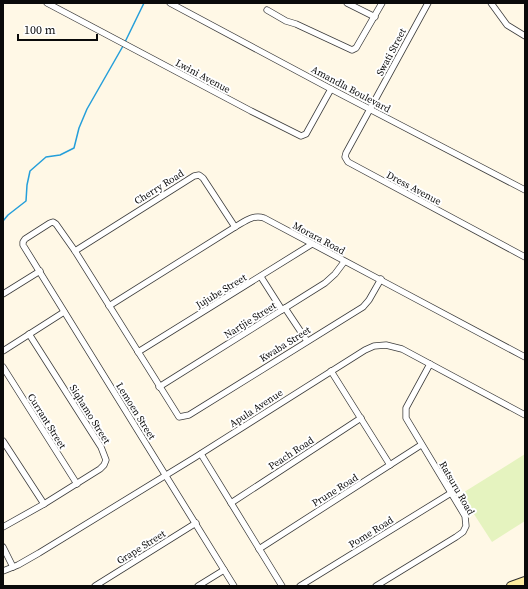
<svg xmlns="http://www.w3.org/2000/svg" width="528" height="589" font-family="'Source Serif 4',serif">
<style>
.pitch{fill:#e5f3bf}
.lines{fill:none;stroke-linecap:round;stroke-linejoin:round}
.stream{stroke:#259fda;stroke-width:1.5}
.street-casing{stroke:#3d3d3d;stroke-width:7}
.secondary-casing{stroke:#2c2c2c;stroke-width:10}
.street{stroke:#fff;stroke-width:5.5}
.secondary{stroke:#ffeea1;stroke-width:8}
.labels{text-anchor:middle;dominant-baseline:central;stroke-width:4;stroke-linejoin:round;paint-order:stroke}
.street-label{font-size:10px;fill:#0a0a0a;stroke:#fff}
</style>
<rect width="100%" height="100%" fill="#fff8e6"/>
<polygon class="pitch" points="525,454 525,521 492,542 461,494"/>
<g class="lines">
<g class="stream">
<polyline points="125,42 144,3"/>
<polyline points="3,221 8,215 26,201 27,185 30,171 46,157 60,155 74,148 79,128 87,109 123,46"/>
</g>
<g class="street-casing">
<g id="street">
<polyline points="47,3 251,111 301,136 306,134 331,89"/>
<polyline points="170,3 331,89 525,190"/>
<polyline points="347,3 375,17"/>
<polyline points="428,3 346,153 345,157 348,162 525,257"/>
<polyline points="491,3 507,25 525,36"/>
<polyline points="267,10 286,21 296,24 352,50 356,48 382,3"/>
<polyline points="75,251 194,176 199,175 203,178 235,227"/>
<polyline points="261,277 282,310"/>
<polyline points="3,294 40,271"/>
<path d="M109,306L235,227C244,222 253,214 264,218C351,265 438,310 525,357"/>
<polyline points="285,308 307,341"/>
<polyline points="3,351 64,312"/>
<polyline points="138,352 312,244"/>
<polyline points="3,367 77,484"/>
<polyline points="331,371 390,465"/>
<polyline points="159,387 325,283 335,274 344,262"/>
<polyline points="3,441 44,504"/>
<polyline points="201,454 282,586"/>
<polyline points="231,503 361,418"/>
<polyline points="3,527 44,504 100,469 104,465 106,460 101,447 29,334"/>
<polyline points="3,547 13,567"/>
<polyline points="259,549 421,445"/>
<polyline points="3,571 18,565 39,553 194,458 365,350 374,346 386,345 402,349 525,415"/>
<polyline points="95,586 196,523"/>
<polyline points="198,586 224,570"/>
<polyline points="234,586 23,245 23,242 25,239 50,223 53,222 56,224 75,251 179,417 189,415 363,307 369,300 381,279"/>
<polyline points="300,586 451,493"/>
<polyline points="376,586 456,537 463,532 466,526 465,516 406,418 406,408 430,364"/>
</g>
</g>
<g class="secondary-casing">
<polyline id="secondary" points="511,586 525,581"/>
</g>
<use href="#street" class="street"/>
<use href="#secondary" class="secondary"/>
</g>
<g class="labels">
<g class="street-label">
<text transform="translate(391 52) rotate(-62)">Swati Street</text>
<text transform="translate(203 76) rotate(28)">Lwini Avenue</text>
<text transform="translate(351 89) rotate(28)">Amandla Boulevard</text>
<text transform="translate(159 187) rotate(-32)">Cherry Road</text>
<text transform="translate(414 188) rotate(28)">Dress Avenue</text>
<text transform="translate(319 238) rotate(28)">Morara Road</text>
<text transform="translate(221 291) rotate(-31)">Jujube Street</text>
<text transform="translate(250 320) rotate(-32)">Nartjie Street</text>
<text transform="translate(285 344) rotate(-32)">Kwaba Street</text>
<text transform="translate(256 408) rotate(-33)">Apula Avenue</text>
<text transform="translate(136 411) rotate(58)">Lemoen Street</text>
<text transform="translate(90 414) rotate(58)">Siqhamo Street</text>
<text transform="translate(47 421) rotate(58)">Currant Street</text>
<text transform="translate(291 453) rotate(-33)">Peach Road</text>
<text transform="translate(457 488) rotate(60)">Ratsuru Road</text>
<text transform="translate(335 490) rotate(-32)">Prune Road</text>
<text transform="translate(371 532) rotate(-32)">Pome Road</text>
<text transform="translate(141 547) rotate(-32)">Grape Street</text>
</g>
</g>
<rect width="528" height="589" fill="none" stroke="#0a0a0a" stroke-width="8"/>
<path d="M18 34v6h79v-6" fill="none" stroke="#0a0a0a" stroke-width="2"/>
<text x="24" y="34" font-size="12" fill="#0a0a0a" stroke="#ffffff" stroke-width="3" paint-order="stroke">100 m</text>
</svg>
